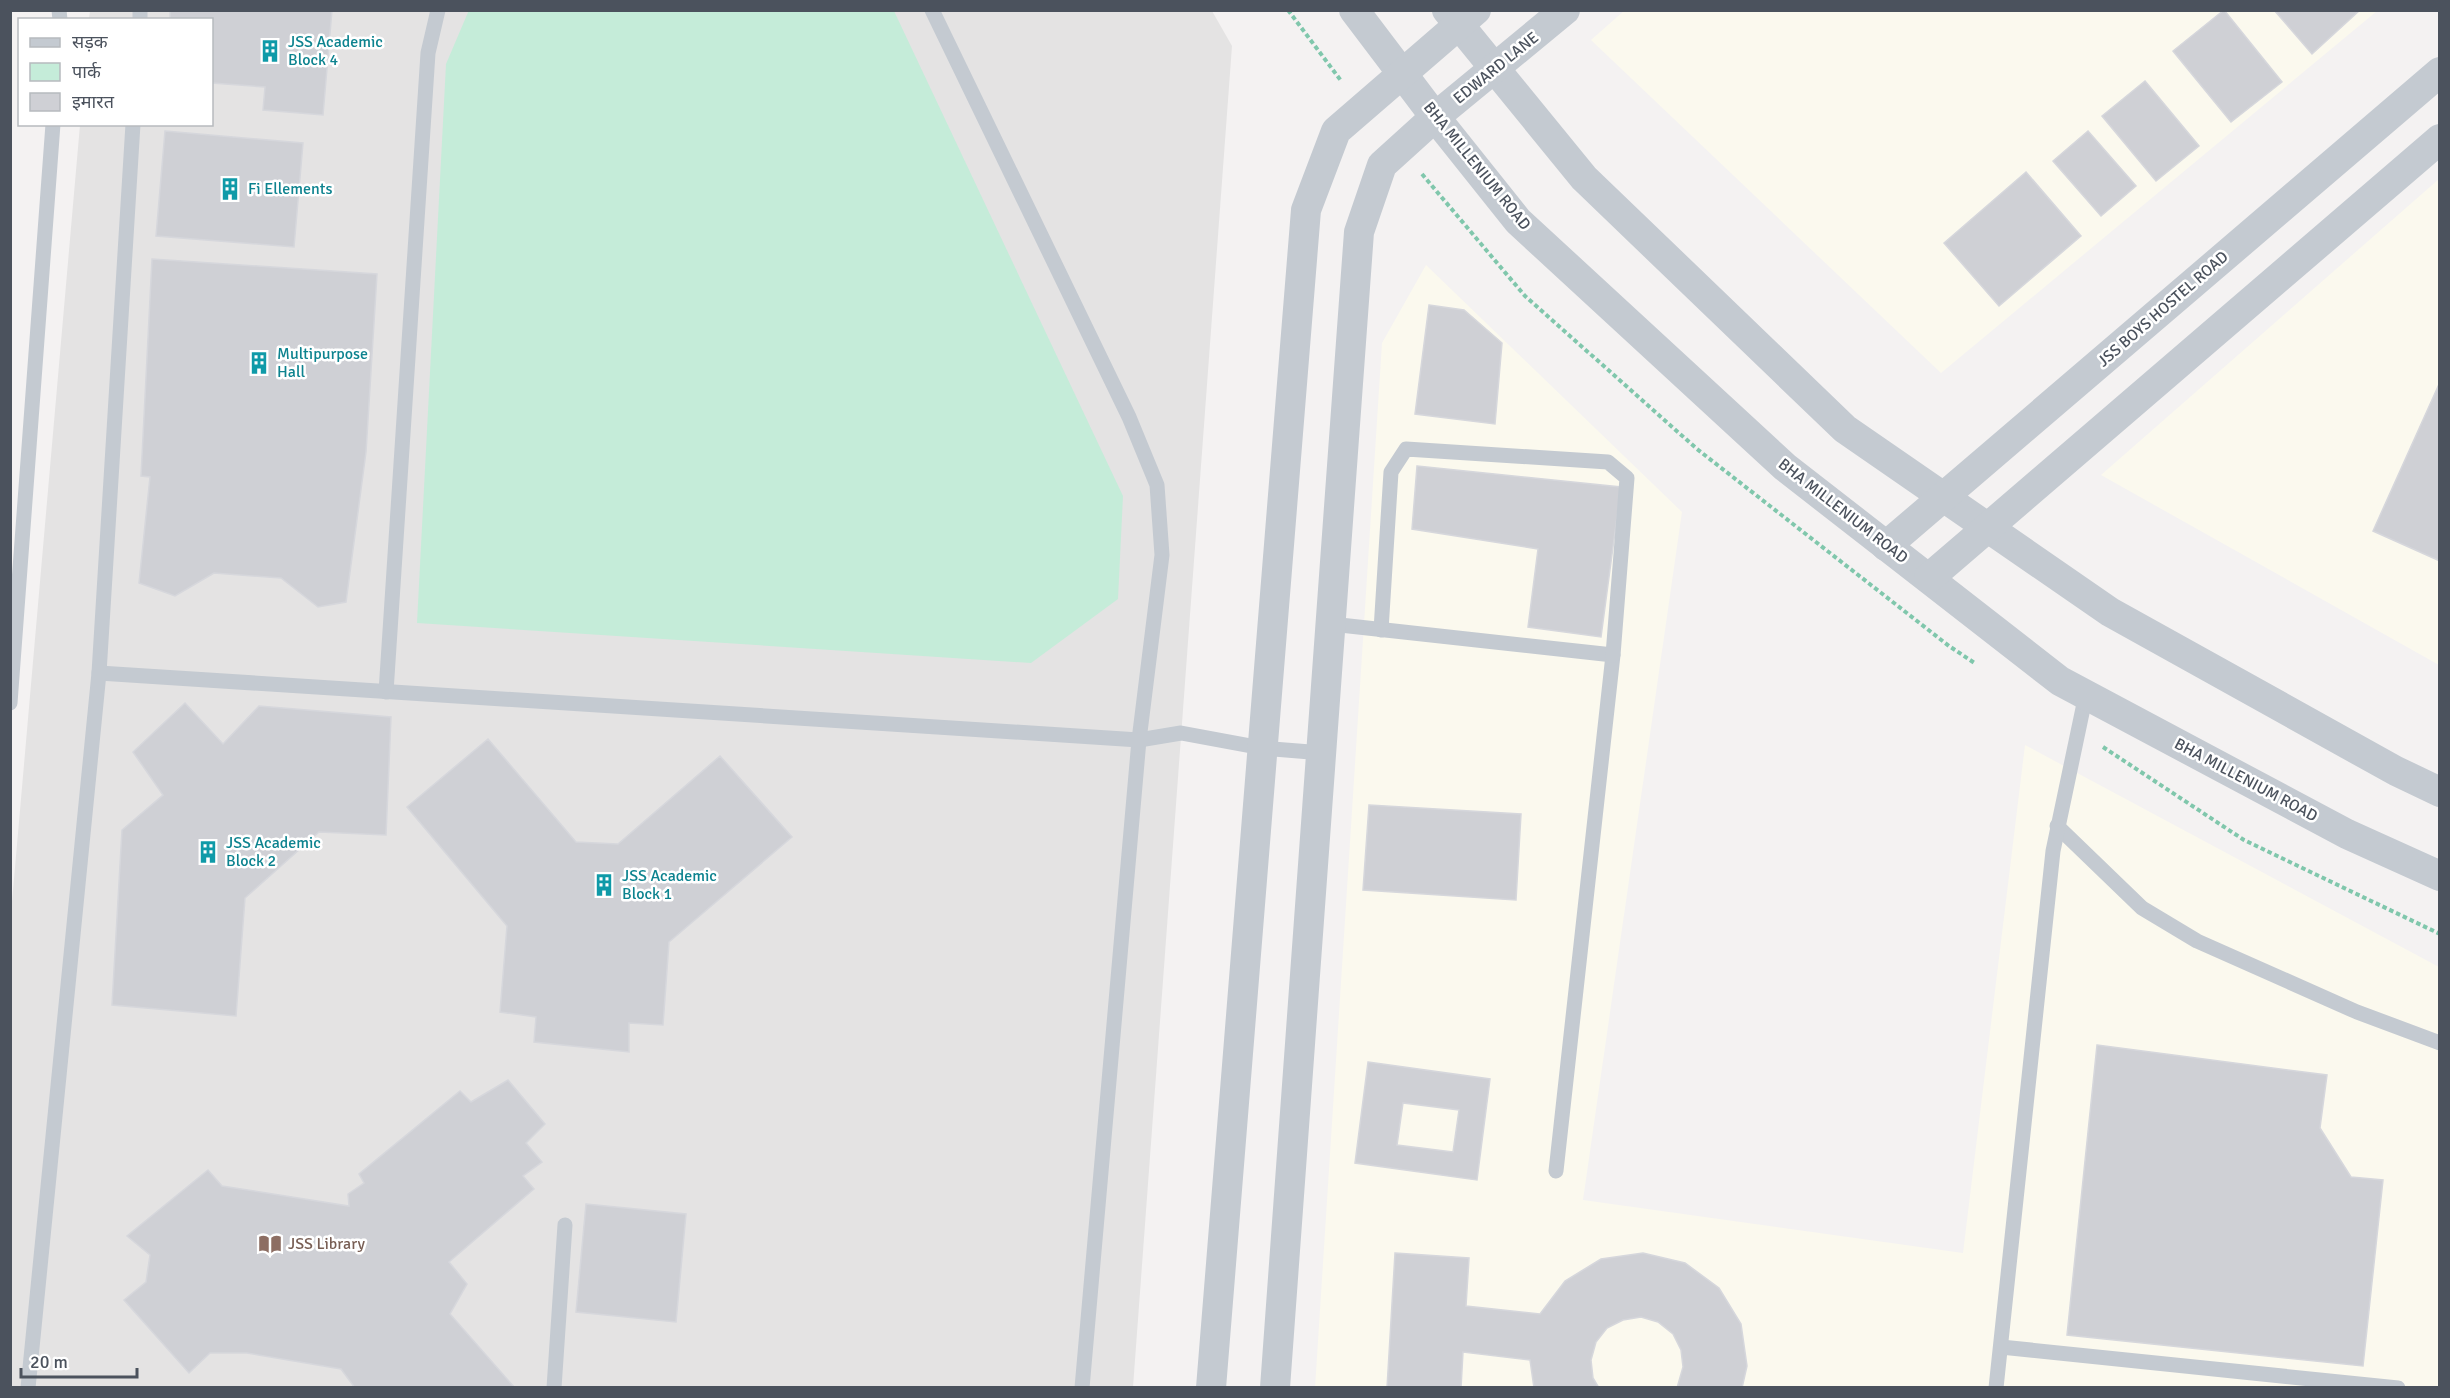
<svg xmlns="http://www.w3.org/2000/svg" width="2450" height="1398" font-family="Signika,'Noto Sans Devanagari',sans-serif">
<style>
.commercial{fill:#fbf9ee}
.education{fill:#e4e3e3}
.green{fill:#c5ecd9}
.building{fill:#cfd0d5;stroke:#d6d7dc;stroke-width:1.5;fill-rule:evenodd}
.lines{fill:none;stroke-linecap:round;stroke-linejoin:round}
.path{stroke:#80c7ac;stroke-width:4;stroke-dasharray:4.5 3;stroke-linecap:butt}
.service{stroke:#c4cad1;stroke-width:15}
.minor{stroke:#c4cad1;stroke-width:30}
.labels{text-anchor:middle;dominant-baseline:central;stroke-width:5;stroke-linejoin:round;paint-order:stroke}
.culture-label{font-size:16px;fill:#0d838f;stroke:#fff;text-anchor:start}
.street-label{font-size:16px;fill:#4b525d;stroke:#fff}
.education-label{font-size:16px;fill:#785e54;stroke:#fff;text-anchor:start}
</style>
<rect width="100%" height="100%" fill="#f4f2f2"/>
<g class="commercial">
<polygon points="1625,10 2377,11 1941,373 1591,40"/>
<polygon points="2439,179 2439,665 2101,475"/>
<polygon points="1426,265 1682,512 1583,1200 1963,1253 2025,745 2439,967 2439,1387 1315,1388 1382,343"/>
</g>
<polygon class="education" points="90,11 1212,11 1232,46 1133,1387 11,1388 11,913 80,125 212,124 212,20 89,19"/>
<polygon class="green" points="469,10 894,11 1123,496 1118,599 1031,663 417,623 446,64"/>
<g class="building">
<polygon points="170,10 332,10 323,115 263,110 265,87 212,83 212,20 170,20"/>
<polygon points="2224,10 2282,82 2231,122 2173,51"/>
<polygon points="2274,10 2360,10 2312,54"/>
<polygon points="2145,81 2199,146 2156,181 2102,116"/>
<polygon points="165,131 303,143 294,247 156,236"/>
<polygon points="2088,131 2136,186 2101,216 2053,161"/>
<polygon points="2026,172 2081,236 1999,306 1944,243"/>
<polygon points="152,259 377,274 366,452 346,602 318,607 281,578 214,573 175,596 139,583 150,477 141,476"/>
<polygon points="1429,305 1464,310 1502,343 1495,424 1415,414"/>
<polygon points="2440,382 2440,561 2373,531"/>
<polygon points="1417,466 1621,487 1601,637 1528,627 1538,549 1412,529"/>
<polygon points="185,703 223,744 259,706 391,717 386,835 319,832 245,898 236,1016 112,1005 122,830 163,795 133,752"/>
<polygon points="488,739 576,842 618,844 720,756 792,837 669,942 663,1025 629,1023 629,1052 534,1042 536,1017 500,1012 507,926 407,807"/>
<polygon points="1369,805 1521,814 1516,900 1363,890"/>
<polygon points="2097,1045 2327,1075 2320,1128 2351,1177 2383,1180 2363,1366 2067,1335"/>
<path d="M1368,1062L1490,1079L1477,1180L1355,1163ZM1403,1103L1459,1110L1453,1152L1397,1145Z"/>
<polygon points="508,1080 545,1124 526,1143 542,1162 523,1176 534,1189 449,1262 467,1284 450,1314 515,1388 355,1388 341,1369 247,1353 210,1353 189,1373 124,1300 146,1282 150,1255 127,1236 208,1170 222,1186 349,1206 348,1194 364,1183 359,1174 460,1091 471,1102"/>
<polygon points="586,1204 686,1214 676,1322 576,1312"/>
<polygon points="1395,1253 1469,1258 1466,1306 1540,1314 1565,1281 1601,1259 1643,1253 1685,1263 1719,1288 1741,1324 1747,1366 1742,1388 1677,1388 1683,1367 1681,1350 1673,1334 1658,1322 1641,1317 1623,1320 1607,1328 1596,1342 1591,1360 1593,1378 1599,1388 1534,1388 1530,1360 1463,1352 1461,1388 1387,1388"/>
</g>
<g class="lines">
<g class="path">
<polyline points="1288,10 1342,82"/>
<polyline points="1422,174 1525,296 1697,449 1949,646 1976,664"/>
<polyline points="2103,747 2244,840 2440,934"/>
</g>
<g class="service">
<polyline points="59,10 60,20"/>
<polyline points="932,10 1129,417 1157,485 1162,555 1139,740 1082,1388"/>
<polyline points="140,20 140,10"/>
<polyline points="1331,624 1613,655 1556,1171"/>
<polyline points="1381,630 1391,472 1406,449 1608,462 1627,478 1613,655"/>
<polyline points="99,673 1139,740 1181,733 1262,748 1323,753"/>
<polyline points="386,692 428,53 438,10"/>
<polyline points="10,703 53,124"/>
<polyline points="2057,826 2142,908 2197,941 2357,1012 2440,1043"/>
<polyline points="2001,1347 2398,1388"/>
<polyline points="28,1388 99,673 133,124"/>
<polyline points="554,1388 565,1225"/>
<polyline points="1996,1388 2053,851 2086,694"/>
</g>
<g class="minor">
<polyline points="1354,10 1435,117 1518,221 1785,467 2060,681 2347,834 2440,876"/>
<polyline points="1447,10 1584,178 1845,429 2110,612 2396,771 2440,792"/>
<polyline points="1886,546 2440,72"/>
<polyline points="1929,578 2440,139"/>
<polyline points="1211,1388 1306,210 1336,131 1476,10"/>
<polyline points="1275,1388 1359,232 1382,165 1435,117 1565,10"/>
</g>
</g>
<defs>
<g id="building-bare" transform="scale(1.8)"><path d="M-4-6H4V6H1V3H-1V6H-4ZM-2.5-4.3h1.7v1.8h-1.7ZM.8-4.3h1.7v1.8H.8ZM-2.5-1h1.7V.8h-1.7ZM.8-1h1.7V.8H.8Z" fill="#0f9aa8" stroke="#fff" stroke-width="2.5" paint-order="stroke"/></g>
<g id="library-bare" transform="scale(1.8)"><path d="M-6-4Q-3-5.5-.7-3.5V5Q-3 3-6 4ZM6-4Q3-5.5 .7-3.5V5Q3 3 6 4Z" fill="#8d6e63" stroke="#fff" stroke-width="2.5" paint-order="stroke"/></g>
</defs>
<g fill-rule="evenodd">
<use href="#building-bare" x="270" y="51"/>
<use href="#building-bare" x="230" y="189"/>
<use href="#building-bare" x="259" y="363"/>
<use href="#building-bare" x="208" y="852"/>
<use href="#building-bare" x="604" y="885"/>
<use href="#library-bare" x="270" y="1244"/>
</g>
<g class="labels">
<g class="culture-label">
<text x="288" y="42">JSS Academic<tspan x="288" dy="18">Block 4</tspan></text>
<text x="248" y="189">Fi Ellements</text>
<text x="277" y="354">Multipurpose<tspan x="277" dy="18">Hall</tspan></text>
<text x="226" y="843">JSS Academic<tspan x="226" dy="18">Block 2</tspan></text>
<text x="622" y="876">JSS Academic<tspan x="622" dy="18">Block 1</tspan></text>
</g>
<g class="street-label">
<text transform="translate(1496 68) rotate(-39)">EDWARD LANE</text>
<text transform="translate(1477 166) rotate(51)">BHA MILLENIUM ROAD</text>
<text transform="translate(2163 309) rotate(-41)">JSS BOYS HOSTEL ROAD</text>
<text transform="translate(1843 511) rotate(38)">BHA MILLENIUM ROAD</text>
<text transform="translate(2246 780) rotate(28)">BHA MILLENIUM ROAD</text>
</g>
<g class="education-label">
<text x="288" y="1244">JSS Library</text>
</g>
</g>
<rect width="2450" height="1398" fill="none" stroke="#4b525d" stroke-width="24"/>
<rect x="18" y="18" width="195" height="108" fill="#ffffff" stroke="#b7babe" stroke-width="1.5"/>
<rect x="30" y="38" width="30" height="9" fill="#c4cad1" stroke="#b7babe" stroke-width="1.5"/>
<text x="72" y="48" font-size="18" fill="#4b525d">सड़क</text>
<rect x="30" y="63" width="30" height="18" fill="#c5ecd9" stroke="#b7babe" stroke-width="1.5"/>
<text x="72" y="78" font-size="18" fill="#4b525d">पार्क</text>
<rect x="30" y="93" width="30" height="18" fill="#cfd0d5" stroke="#b7babe" stroke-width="1.5"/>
<text x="72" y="108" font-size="18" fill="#4b525d">इमारत</text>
<path d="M21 1368v9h116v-9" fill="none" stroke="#4b525d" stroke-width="3"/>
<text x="30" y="1368" font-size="18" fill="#4b525d" stroke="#ffffff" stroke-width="4.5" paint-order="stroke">20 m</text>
</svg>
